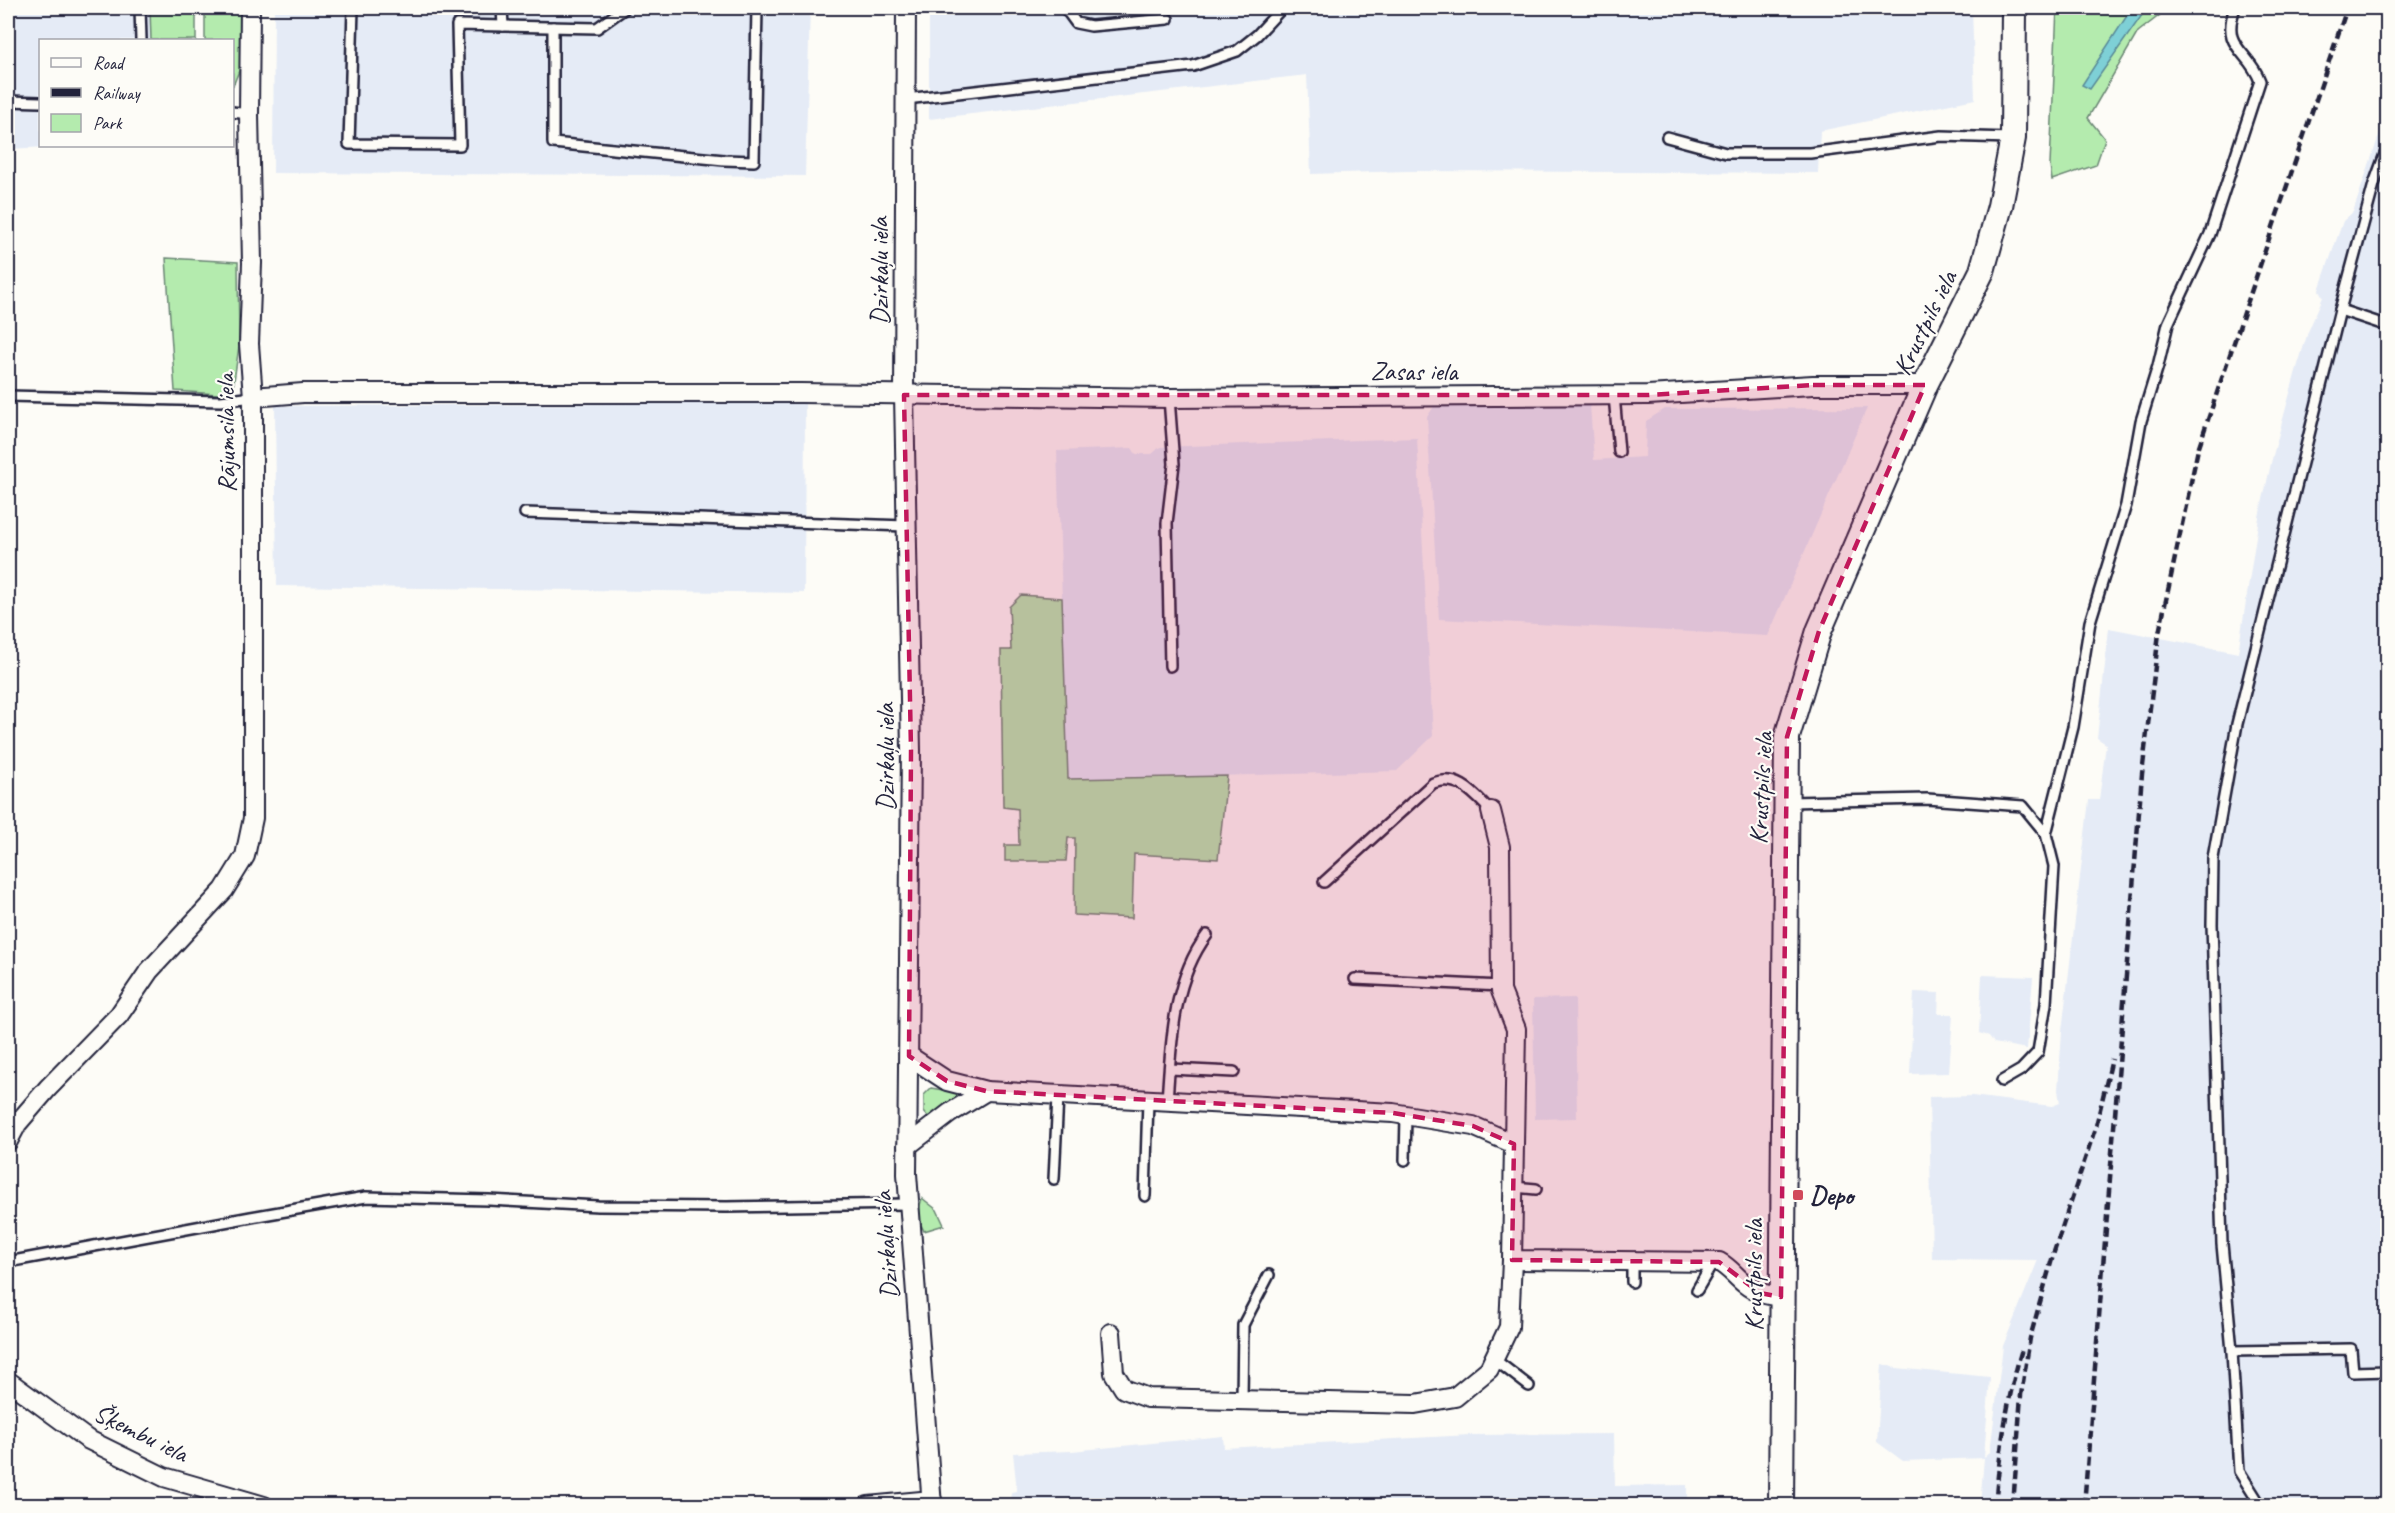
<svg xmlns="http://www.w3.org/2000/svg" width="2395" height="1513" font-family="Caveat,sans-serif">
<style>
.built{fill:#e5ebf6}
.green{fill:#b4ebae;stroke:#6b8674;stroke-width:1.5}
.water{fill:#7ed0d6;stroke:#598a98;stroke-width:1.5}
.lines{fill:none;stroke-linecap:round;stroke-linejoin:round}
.lane-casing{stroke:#22223b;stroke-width:14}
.street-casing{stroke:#22223b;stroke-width:22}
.secondary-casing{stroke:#22223b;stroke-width:28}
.lane{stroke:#fdfcf7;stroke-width:9}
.street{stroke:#fdfcf7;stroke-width:18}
.secondary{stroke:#fdfcf7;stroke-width:24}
.rail{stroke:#22223b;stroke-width:4.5;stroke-dasharray:9 4.5;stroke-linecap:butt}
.marked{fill:#c2185b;fill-opacity:0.2;stroke:#c2185b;stroke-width:4.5;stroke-dasharray:12 8;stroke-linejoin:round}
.poi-dot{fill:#d1495b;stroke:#fdfcf7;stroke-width:2}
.labels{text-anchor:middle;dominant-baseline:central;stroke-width:4.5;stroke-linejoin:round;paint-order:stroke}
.street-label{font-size:26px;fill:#22223b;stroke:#fdfcf7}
.poi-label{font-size:26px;font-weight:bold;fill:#22223b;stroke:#fdfcf7;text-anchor:start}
</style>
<rect width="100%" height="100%" fill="#fdfcf7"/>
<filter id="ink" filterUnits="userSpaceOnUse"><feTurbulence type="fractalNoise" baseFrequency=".0167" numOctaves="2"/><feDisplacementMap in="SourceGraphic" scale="12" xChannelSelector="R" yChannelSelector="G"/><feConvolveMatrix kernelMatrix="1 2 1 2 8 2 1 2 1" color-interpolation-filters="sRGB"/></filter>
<g filter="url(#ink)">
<g class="built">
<polygon points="8,8 176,8 176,40 40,40 40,146 66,146 8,149"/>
<polygon points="274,8 810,8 805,176 273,173"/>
<polygon points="929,8 1972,8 1975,99 1820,131 1818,173 1407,171 1311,174 1307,75 929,119"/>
<polygon points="2387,112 2387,1505 1980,1505 1984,1458 1903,1461 1877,1442 1882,1364 1896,1368 1990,1377 1984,1457 1990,1452 2003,1346 2038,1260 1932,1259 1929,1097 1972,1096 2052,1106 2060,1103 2058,1090 2062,1031 2089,800 2099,800 2106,744 2097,738 2109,628 2238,653 2259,517 2272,459 2296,371 2308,332 2323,297 2319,290 2343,221 2353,212"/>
<polygon points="805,403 804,593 277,586 275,406"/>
<polygon points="1435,405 1590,405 1594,460 1645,457 1646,421 1665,409 1867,408 1768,636 1439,619 1427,417"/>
<polygon points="1417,438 1433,736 1397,771 1068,780 1057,451 1132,448 1136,454 1152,454 1160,447"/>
<polygon points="1982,975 2033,977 2027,1049 1994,1043 1989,1036 1979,1033"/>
<polygon points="1914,992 1939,993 1938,1014 1953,1014 1949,1073 1910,1074"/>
<polygon points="1575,998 1577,1118 1535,1119 1533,999"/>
<polygon points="1614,1434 1615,1486 1687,1485 1687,1505 1013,1506 1011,1492 1017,1491 1013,1453 1072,1451 1223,1436 1224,1448 1470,1435"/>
</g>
<g class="green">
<polygon points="150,8 196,8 196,40 151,40"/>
<polygon points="205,8 241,8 240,68 233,86 232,40 205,40"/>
<polygon points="2057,8 2169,8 2138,32 2088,118 2105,139 2096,165 2052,180 2050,165"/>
<polygon points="166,258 238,262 239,346 232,395 175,391"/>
<polygon points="1021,595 1062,598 1068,779 1227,776 1218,859 1134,854 1132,918 1074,915 1075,838 1068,838 1066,861 1005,861 1005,845 1019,845 1018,809 1003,807 1001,650 1011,650 1009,607"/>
<polygon points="931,1088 967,1094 929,1118 924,1112 924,1095"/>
<polygon points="922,1198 937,1210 944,1225 924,1231 917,1216"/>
</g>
<polygon class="water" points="2132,8 2147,8 2090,89 2082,85"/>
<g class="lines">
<g class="lane-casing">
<g id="lane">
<polyline points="140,8 141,40"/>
<polyline points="353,8 349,144 460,145 457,25 597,28 625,8"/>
<polyline points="502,8 503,26"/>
<polyline points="1065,8 1076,23 1091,26 1168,19"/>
<polyline points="553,27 553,143 724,160 754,161 757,8"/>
<polyline points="906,99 1193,66 1237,51 1257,35 1282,8"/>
<polyline points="8,101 40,102"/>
<polyline points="232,112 249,114"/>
<polyline points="1667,137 1726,153 1810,153 1941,136 2011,138"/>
<polyline points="2340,310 2388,326"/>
<polyline points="1614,395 1619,452"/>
<polyline points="8,396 221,401 253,397"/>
<polyline points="1169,398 1174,464 1167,523 1170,666"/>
<polyline points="525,513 906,526"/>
<polyline points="1789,802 1927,799 2023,806 2046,834 2054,866 2046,1004 2038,1052 2021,1070 2002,1081"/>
<path d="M2046,834L2073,727L2090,622L2126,505L2141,421L2158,366L2168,324L2210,234L2260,81C2249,50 2220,48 2235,8"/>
<path d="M1324,882L1433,783C1459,774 1474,794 1491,811"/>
<polyline points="1355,979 1501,986"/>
<polyline points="1170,1069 1234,1072"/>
<path d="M1167,1101C1171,1046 1172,981 1207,935"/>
<polyline points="1405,1160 1406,1116"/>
<polyline points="1054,1179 1058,1096"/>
<polyline points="1514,1187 1536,1189"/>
<polyline points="1145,1196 1148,1100"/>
<polyline points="1632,1260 1632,1282"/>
<polyline points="8,1262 251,1217 366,1197 489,1200 598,1206 727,1207 907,1204"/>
<polyline points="1697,1290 1714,1261"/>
<polyline points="2232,1351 2351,1349 2353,1372 2388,1371"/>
<polyline points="1494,1359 1529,1386"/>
<polyline points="1242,1399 1243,1325 1269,1275"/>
<polyline points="2261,1506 2239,1471 2232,1351 2222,1244 2212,924 2213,858 2237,724 2340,310 2374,184 2388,146"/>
</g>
</g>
<g class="street-casing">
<g id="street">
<polyline points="906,8 904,395 911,750 907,1174 932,1506"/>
<polyline points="253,397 303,393 801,393 1169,398 1648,395 1813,385 1925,385"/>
<polyline points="1491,811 1500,847 1501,991 1516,1029 1514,1144"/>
<path d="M909,1056L947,1081L986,1091L1393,1113L1473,1126L1514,1144L1512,1260L1719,1262C1730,1268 1735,1276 1745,1284C1756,1293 1767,1295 1781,1297"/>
<polyline points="8,1141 17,1124 48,1088 119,1015 149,971 224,890 245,856 253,818 253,397 249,344 252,263 249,114 250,8"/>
<polyline points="907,1146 950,1113 986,1091"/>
<polyline points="1111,1333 1114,1373 1124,1389 1148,1398 1415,1404 1455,1397 1489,1369 1509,1327 1512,1260"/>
<polyline points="8,1381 87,1439 164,1477 264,1506"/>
<polyline points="868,1506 932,1500"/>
</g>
</g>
<g class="secondary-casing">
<polyline id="secondary" points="1781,1506 1787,737 1819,631 1925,385 1982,271 2000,206 2013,138 2014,8"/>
</g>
<use href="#lane" class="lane"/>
<use href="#street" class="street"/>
<use href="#secondary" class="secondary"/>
<g class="rail">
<path d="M1995,1506C2000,1451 2006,1402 2022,1349"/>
<polyline points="2013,1506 2021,1395 2030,1338 2054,1252 2096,1126 2112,1059"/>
<polyline points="2084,1506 2142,774 2159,633 2198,449 2347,8"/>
</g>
</g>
</g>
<path class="marked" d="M1813,385H1925L1819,631L1787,737L1781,1297L1760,1293L1719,1262L1512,1260L1514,1144L1473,1126L1393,1113L986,1091L947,1081L909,1056L911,750L904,395H1648Z"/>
<rect class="poi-dot" x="1792" y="1189" width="12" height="12" rx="3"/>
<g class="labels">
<g class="street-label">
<text transform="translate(879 271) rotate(-90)">Dzirkaļu iela</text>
<text transform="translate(1925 323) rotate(-64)">Krustpils iela</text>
<text x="1414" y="371">Zasas iela</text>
<text transform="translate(226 433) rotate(-91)">Rājumsila iela</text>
<text transform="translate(885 757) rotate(-90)">Dzirkaļu iela</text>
<text transform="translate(1761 788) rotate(-87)">Krustpils iela</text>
<text transform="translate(886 1245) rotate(-94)">Dzirkaļu iela</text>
<text transform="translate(1753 1275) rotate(-90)">Krustpils iela</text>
<text transform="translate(141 1433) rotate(26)">Šķembu iela</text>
</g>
<g class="poi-label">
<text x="1810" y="1195">Depo</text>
</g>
</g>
<rect width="2395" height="1513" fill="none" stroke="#fdfcf7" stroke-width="30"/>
<rect x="15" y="15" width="2365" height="1483" fill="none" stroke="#22223b" stroke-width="2" filter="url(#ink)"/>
<rect x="39" y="39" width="195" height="108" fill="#fdfcf7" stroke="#a5a5ac" stroke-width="1.5"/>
<rect x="51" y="58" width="30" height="9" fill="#fdfcf7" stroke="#a5a5ac" stroke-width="1.5"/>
<text x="93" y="69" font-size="18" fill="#22223b">Road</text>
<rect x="51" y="88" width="30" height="9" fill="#22223b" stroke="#a5a5ac" stroke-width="1.5"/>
<text x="93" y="99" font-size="18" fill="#22223b">Railway</text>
<rect x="51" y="114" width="30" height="18" fill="#b4ebae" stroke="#a5a5ac" stroke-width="1.5"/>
<text x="93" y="129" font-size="18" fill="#22223b">Park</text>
</svg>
